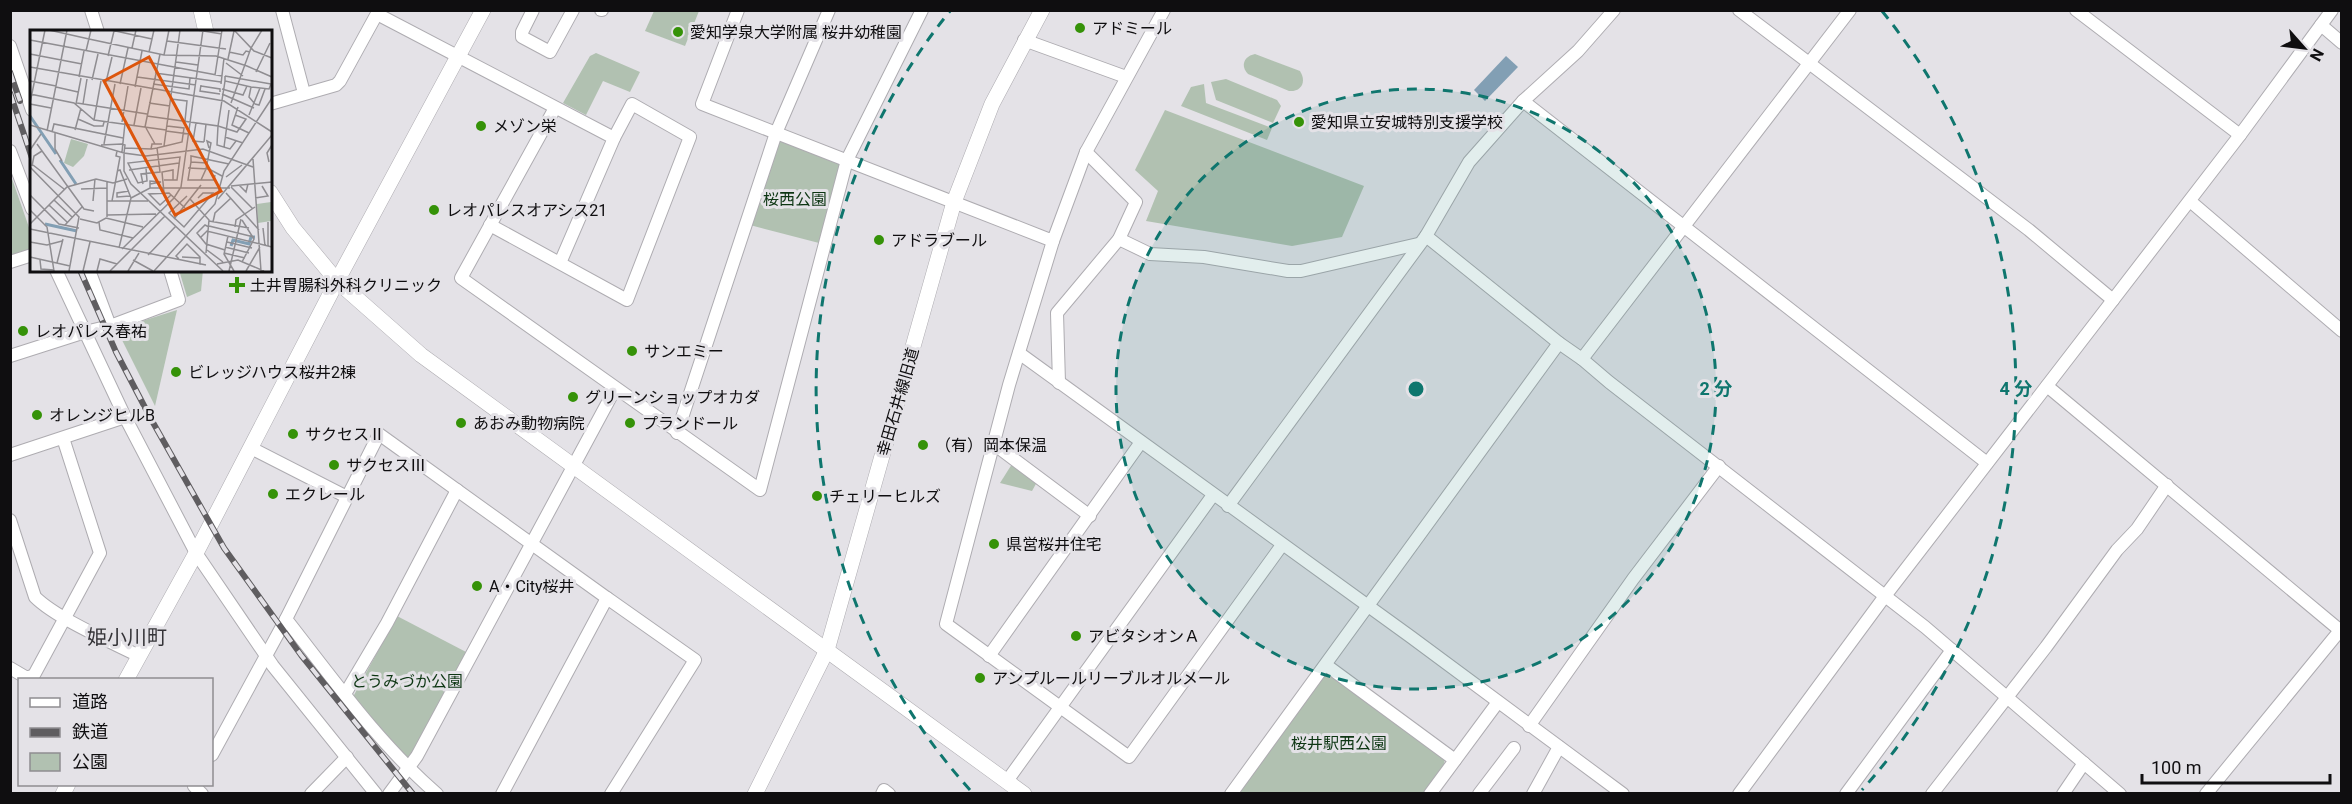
<svg xmlns="http://www.w3.org/2000/svg" width="2352" height="804" font-family="Roboto,'Noto Sans JP',sans-serif">
<style>
.green{fill:#b1c1b1}
.water{fill:#829fb4}
.lines{fill:none;stroke-linecap:round;stroke-linejoin:round}
.minor-casing{stroke:#aeacb1;stroke-width:14}
.tertiary-casing{stroke:#aeacb1;stroke-width:16}
.minor{stroke:#fff;stroke-width:12}
.tertiary{stroke:#fff;stroke-width:15}
.rail-casing{stroke:#5f5d60;stroke-width:6}
.rail{stroke:#e4e2e7;stroke-width:4;stroke-dasharray:11;stroke-linecap:butt}
.ring{fill:none;stroke:#0f766e;stroke-width:3;stroke-dasharray:10 8}
.poi-dot{fill:#359208;stroke:#e4e2e7;stroke-width:2}
.labels{text-anchor:middle;dominant-baseline:central;stroke-width:6;stroke-linejoin:round;paint-order:stroke}
.poi-label{font-size:16px;fill:#0f0e10;stroke:#e4e2e7;text-anchor:start}
.park-label{font-size:16px;fill:#0d3613;stroke:#e4e2e7}
.street-label{font-size:16px;fill:#0f0e10;stroke:#e4e2e7}
.quarter-label{font-size:20px;fill:#353438;stroke:#e4e2e7}
.inset-river{fill:none;stroke:#829fb4;stroke-width:3}
.inset-road{fill:none;stroke:#8f8d91;stroke-width:1.5}
.view{fill:#dd550c;fill-opacity:0.15;stroke:#dd550c;stroke-width:3}
.inset-edge{fill:none;stroke:#0f0e10;stroke-width:3}
.centre{fill:#0f766e;stroke:#e4e2e7;stroke-width:3}
.ring-label{font-size:18px;text-anchor:middle;font-weight:bold;fill:#0f766e;stroke:#e4e2e7;stroke-width:6;stroke-linejoin:round;paint-order:stroke}
</style>
<rect width="100%" height="100%" fill="#e4e2e7"/>
<g class="green">
<polygon points="654,11 699,11 685,46 645,31"/>
<polygon points="596,53 640,72 630,92 603,81 586,115 563,103 590,56"/>
<path d="M1255,54L1300,71C1307,82 1301,92 1289,91L1248,74C1240,66 1244,56 1255,54Z"/>
<polygon points="1226,79 1277,100 1281,106 1273,123 1216,100 1211,82"/>
<polygon points="1204,84 1206,103 1272,128 1267,140 1181,106 1191,87"/>
<polygon points="1165,110 1364,186 1342,237 1292,246 1146,221 1158,191 1135,170"/>
<polygon points="783,140 843,161 819,243 750,225 775,145"/>
<polygon points="10,173 32,236 31,251 10,258"/>
<polygon points="179,270 203,270 201,291 187,297"/>
<polygon points="177,310 155,406 118,332 120,328"/>
<polygon points="1012,464 1037,482 1032,491 1000,483"/>
<polygon points="397,616 468,653 409,762 353,701 354,695"/>
<polygon points="1330,674 1445,756 1444,767 1424,793 1237,794 1323,675"/>
</g>
<polygon class="water" points="1506,56 1518,67 1485,101 1474,90"/>
<g class="lines">
<g class="minor-casing">
<g id="minor">
<polyline points="91,10 98,32"/>
<polyline points="282,10 304,93"/>
<polyline points="533,10 522,32 522,37 550,52 573,10"/>
<polyline points="601,10 602,10"/>
<polyline points="738,10 702,104 1053,241 1086,152"/>
<polyline points="1739,10 2029,230 2113,300"/>
<polyline points="2076,10 2240,135"/>
<polyline points="377,14 614,138"/>
<polyline points="2321,25 2342,43"/>
<polyline points="1024,40 1126,77"/>
<polyline points="10,46 32,110"/>
<polyline points="1523,101 1987,463"/>
<polyline points="270,104 336,85 340,81 379,10"/>
<polyline points="555,108 461,278 760,490 847,160 922,10"/>
<polyline points="10,151 32,209"/>
<polyline points="2190,201 2342,331"/>
<polyline points="490,225 627,300 690,137 632,104 614,138 560,263"/>
<polyline points="1426,236 1559,343 1582,359 1609,382 1925,627 2120,794"/>
<polyline points="1119,239 1150,254 1204,257 1288,271 1301,271 1418,244"/>
<polyline points="1053,241 1009,385 946,624 1129,757 1282,545"/>
<polyline points="10,262 32,255"/>
<polyline points="56,270 125,417 196,553 273,666 376,794"/>
<polyline points="89,270 110,326 179,300 170,270"/>
<polyline points="1019,353 1411,637 1623,794"/>
<polyline points="10,356 85,332 110,326"/>
<polyline points="1582,359 1850,10"/>
<polyline points="1059,383 1057,313 1119,239 1136,202 1086,152 1164,10"/>
<polyline points="2047,386 2342,632"/>
<polyline points="677,433 776,133 829,10"/>
<polyline points="995,445 1090,516"/>
<polyline points="251,448 347,497"/>
<polyline points="10,455 125,417"/>
<polyline points="1228,506 1426,236 1469,162 1523,101 1578,51 1614,10"/>
<path d="M10,520L35,597C56,618 111,642 139,656"/>
<polyline points="607,598 695,660 611,794"/>
<polyline points="989,656 1141,442"/>
<polyline points="1326,665 1455,760"/>
<polyline points="10,668 27,678 34,675 100,553 63,438"/>
<polyline points="345,694 387,623 457,490"/>
<polyline points="1529,726 1633,579 1719,466"/>
<polyline points="212,755 286,619"/>
<polyline points="1007,781 1213,495"/>
<polyline points="195,784 194,786 202,794"/>
<polyline points="311,794 347,757"/>
<polyline points="389,794 417,756 615,389"/>
<path d="M437,794C378,743 333,679 286,619L379,434L607,598L502,794"/>
<polyline points="882,794 884,790 889,794"/>
<polyline points="1231,794 1559,343"/>
<polyline points="1430,794 1498,702"/>
<polyline points="1479,794 1514,748"/>
<polyline points="1533,794 1559,747"/>
<polyline points="1739,794 1885,596 2240,135 2332,10"/>
<polyline points="1846,794 1952,650"/>
<polyline points="1932,794 2046,647 2117,550 2137,529 2167,485"/>
<polyline points="2063,794 2084,763"/>
<polyline points="2206,794 2342,628"/>
</g>
</g>
<g class="tertiary-casing">
<g id="tertiary">
<polyline points="201,10 206,32"/>
<polyline points="270,192 293,228 337,281 421,355 1024,794"/>
<polyline points="126,680 196,553 337,281 483,10"/>
<polyline points="63,794 68,784"/>
<polyline points="755,794 827,650 954,202 992,104 1042,10"/>
</g>
</g>
<use href="#minor" class="minor"/>
<use href="#tertiary" class="tertiary"/>
<g class="rail-casing">
<g id="rail">
<polyline points="10,72 20,101"/>
<polyline points="10,93 32,158"/>
<polyline points="80,270 116,352 151,419 224,548 301,655 413,794"/>
</g>
</g>
<use href="#rail" class="rail"/>
</g>
<circle cx="1416" cy="389" r="300" fill="#0f766e" fill-opacity=".12"/>
<g class="ring">
<circle cx="1416" cy="389" r="300"/>
<path d="M970 790A600 600 0 0 1 950 11M1882 11A600 600 0 0 1 1862 790"/>
</g>
<g class="poi-dot">
<circle cx="1080" cy="28" r="6"/>
<circle cx="678" cy="32" r="6"/>
<circle cx="1299" cy="122" r="6"/>
<circle cx="481" cy="126" r="6"/>
<circle cx="434" cy="210" r="6"/>
<circle cx="879" cy="240" r="6"/>
<path d="M234 276h6v6h6v6h-6v6h-6v-6h-6v-6h6z"/>
<circle cx="23" cy="331" r="6"/>
<circle cx="632" cy="351" r="6"/>
<circle cx="176" cy="372" r="6"/>
<circle cx="573" cy="397" r="6"/>
<circle cx="37" cy="415" r="6"/>
<circle cx="461" cy="423" r="6"/>
<circle cx="630" cy="423" r="6"/>
<circle cx="293" cy="434" r="6"/>
<circle cx="923" cy="445" r="6"/>
<circle cx="334" cy="465" r="6"/>
<circle cx="273" cy="494" r="6"/>
<circle cx="817" cy="496" r="6"/>
<circle cx="994" cy="544" r="6"/>
<circle cx="477" cy="586" r="6"/>
<circle cx="1076" cy="636" r="6"/>
<circle cx="980" cy="678" r="6"/>
</g>
<g class="labels">
<g class="poi-label">
<text x="1092" y="28">アドミール</text>
<text x="690" y="32">愛知学泉大学附属 桜井幼稚園</text>
<text x="1311" y="122">愛知県立安城特別支援学校</text>
<text x="493" y="126">メゾン栄</text>
<text x="446" y="210">レオパレスオアシス21</text>
<text x="891" y="240">アドラブール</text>
<text x="250" y="285">土井胃腸科外科クリニック</text>
<text x="35" y="331">レオパレス春祐</text>
<text x="644" y="351">サンエミー</text>
<text x="188" y="372">ビレッジハウス桜井2棟</text>
<text x="585" y="397">グリーンショップオカダ</text>
<text x="49" y="415">オレンジヒルB</text>
<text x="473" y="423">あおみ動物病院</text>
<text x="642" y="423">プランドール</text>
<text x="305" y="434">サクセスⅡ</text>
<text x="935" y="445">（有）岡本保温</text>
<text x="346" y="465">サクセスⅢ</text>
<text x="285" y="494">エクレール</text>
<text x="829" y="496">チェリーヒルズ</text>
<text x="1006" y="544">県営桜井住宅</text>
<text x="489" y="586">A・City桜井</text>
<text x="1088" y="636">アビタシオンＡ</text>
<text x="992" y="678">アンプルールリーブルオルメール</text>
</g>
<g class="park-label">
<text x="795" y="199">桜西公園</text>
<text x="407" y="681">とうみづか公園</text>
<text x="1339" y="743">桜井駅西公園</text>
</g>
<g class="street-label">
<text transform="translate(898 402) rotate(-74)">幸田石井線旧道</text>
</g>
<g class="quarter-label">
<text x="127" y="637">姫小川町</text>
</g>
</g>
<g transform="translate(30 30)">
<rect width="242" height="242" fill="#e4e2e7"/>
<path d="M41,109L58,114L54,126L43,137L34,133ZM241,172V191L228,193L227,174Z" fill="#b1c1b1"/>
<path class="inset-river" d="M0,86L26,124M30,130L46,154M15,194L47,201M201,216L203,210L219,214L221,207H225"/>
<path class="inset-road" d="M19,0L59,9M81,0L122,9M167,0L192,4M204,0L224,21L242,28M59,9L134,25L186,26L217,36M0,10L192,46M137,11L196,19M102,18L106,0M56,21L61,0M119,22L124,0M199,22L213,25L216,21L220,22M0,24L52,34M134,25L139,0M78,26L84,1M198,29L204,1M146,32L168,35M196,33L213,46M217,36L242,47M0,37L194,71L242,102M226,42L240,13M125,43L191,52M185,45L192,0M195,46V51L221,57L239,59L241,54M195,46L241,54M49,47L54,21M107,47L166,55M62,50L68,24M0,51L26,56M195,51L188,96L207,102L216,89L205,85M76,52L82,27M90,54L98,18M123,54L159,59L160,48M191,54L194,28M171,55L170,61L190,64M171,56L190,59V62M26,57L48,62M105,57L112,21M221,57L219,67L225,74M192,59L213,65L217,56M0,64L44,73L64,90L136,100M192,64L224,78M141,69L157,71L155,91M0,73L15,0M47,73L117,84M119,73L140,76M201,73L221,18L232,0M0,74L21,78M46,74L51,48M53,74L57,49M225,74L229,75L235,59M208,77L202,95L219,103M219,85L230,58M117,86L188,96L187,115L200,119L206,111M48,89L64,96H73L74,92M64,90L71,51M92,92L98,56M166,93L163,111L174,112M0,95L94,123V141L101,154L193,241M104,95L111,58M115,97L130,24M116,98L125,114M45,100L51,78M17,101L37,0M136,101L159,104M22,102L24,94L93,108M25,103V119L32,131M195,107L213,113M174,112L176,94M7,114L54,179L64,181M74,114L85,54M71,115L92,114L95,115L94,123L116,126L173,119L223,137M134,116L150,0M194,117L199,80M95,118L121,119L122,114H132M127,118L152,112L154,98L137,96M0,120L11,104M92,122L95,93M223,129L231,241M161,132V126L199,134M239,132L237,123L242,115M177,133L161,132L158,150H171L176,139L181,113L177,111L179,118M3,135L34,159M2,136L4,126L12,121M0,137L49,187L39,241M116,138L117,151L108,153L98,133L150,127L147,150H134M158,138L179,139L192,146M99,140L149,133M87,141L90,140L101,168L89,218M196,147L212,135M171,150H184L185,145M113,154L111,144L130,142L127,118L121,119M209,155L216,162L218,154M201,156L242,152M201,157L223,179M120,158V151L131,152L120,154M51,159L77,158M99,161L87,163V167L100,166M134,163L132,142L143,140V150M196,163L229,200M0,165L29,194L49,198M141,165L130,175L119,164L139,163L155,178M157,166L139,183L154,197L183,163H173L168,168M101,168L120,158H200M225,168L238,166L232,156M160,169L179,190L176,223M188,169L242,105M24,170L42,187M63,171L65,149M77,171H118M82,171L90,127L86,126L87,121M19,175L37,192M0,180L17,197L24,241M77,185L126,184M77,187V151M50,189L67,193L76,188L113,197M144,189L171,155M179,191L219,198M69,192L70,200L103,208M183,192L185,183L201,168M238,192V216M0,194L37,157L66,149L83,153L97,149M35,195L52,177M179,196L224,207M179,197L175,195L167,203L176,214L195,220M205,197L206,190L225,177M233,198L235,216M0,199L176,235M198,206L194,224L204,241M170,208L177,201L242,217M0,212L17,215L32,211M197,212L222,218M195,217L219,223M92,219L144,168L151,157L173,0M177,220L193,232M194,223L215,228M118,225L146,196M0,227L40,236M152,227L170,228M149,229L146,226L157,214L170,227V235M10,230L11,239L24,240M103,230L123,241M212,232L224,209L212,190M27,233L33,209M187,234L208,230L234,241M53,241L60,212M67,241L70,229L87,234M80,241L135,186M98,241L109,223M124,241L185,174L194,141L242,68M199,241L211,189M216,241L230,217"/>
<path class="view" d="M119,27L191,161L145,185L74,51Z"/>
<rect width="242" height="242" class="inset-edge"/>
</g>
<circle cx="1416" cy="389" r="9" class="centre"/>
<g class="ring-label">
<text x="1716" y="395">2 分</text>
<text x="2016" y="395">4 分</text>
</g>
<rect width="2352" height="804" fill="none" stroke="#0f0e10" stroke-width="24"/>
<rect x="18" y="678" width="195" height="108" fill="#e4e2e7" stroke="#8f8d91" stroke-width="1.5"/>
<rect x="30" y="698" width="30" height="9" fill="#ffffff" stroke="#8f8d91" stroke-width="1.5"/>
<text x="72" y="708" font-size="18" fill="#0f0e10">道路</text>
<rect x="30" y="728" width="30" height="9" fill="#5f5d60" stroke="#8f8d91" stroke-width="1.5"/>
<text x="72" y="738" font-size="18" fill="#0f0e10">鉄道</text>
<rect x="30" y="753" width="30" height="18" fill="#b1c1b1" stroke="#8f8d91" stroke-width="1.5"/>
<text x="72" y="768" font-size="18" fill="#0f0e10">公園</text>
<g transform="translate(2304 48) rotate(118)" stroke="#e4e2e7" stroke-width="4.5" paint-order="stroke">
<path d="M0-4.5L10 22L0 15L-10 22Z" fill="#0f0e10"/>
<text y="-9" font-size="16" font-weight="bold" text-anchor="middle" fill="#0f0e10">N</text>
</g>
<path d="M2142 774v9h188v-9" fill="none" stroke="#0f0e10" stroke-width="3"/>
<text x="2151" y="774" font-size="18" fill="#0f0e10" stroke="#e4e2e7" stroke-width="4.5" paint-order="stroke">100 m</text>
</svg>
